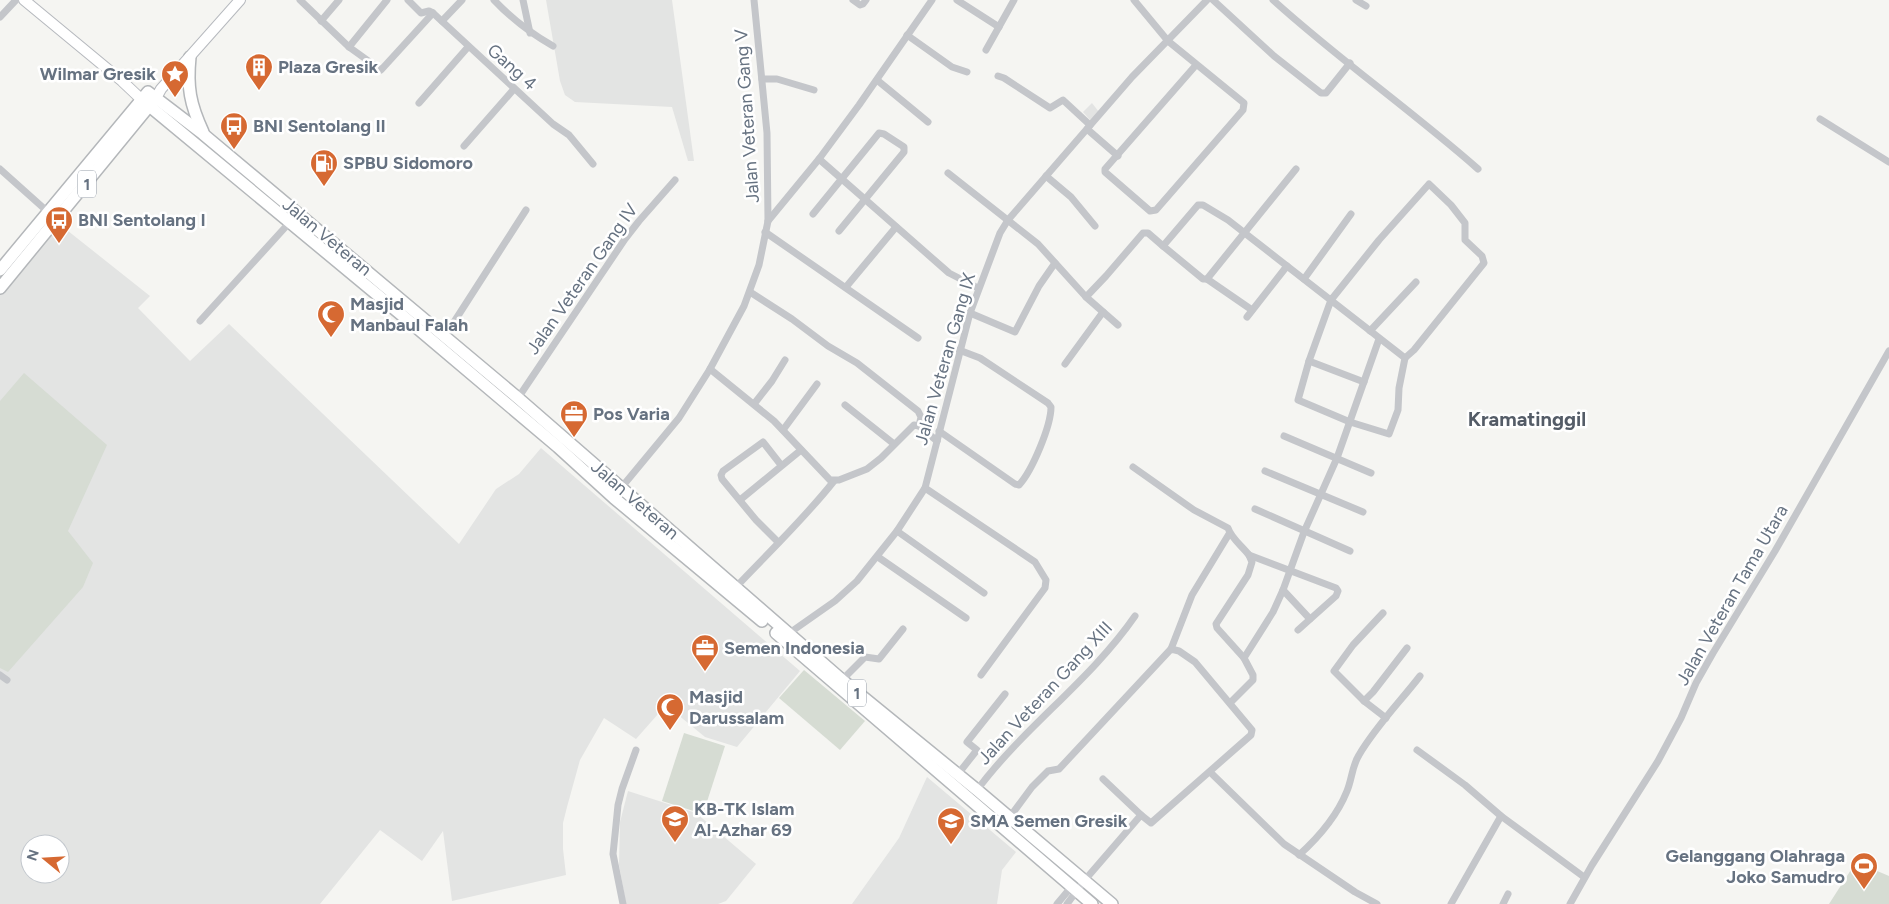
<svg xmlns="http://www.w3.org/2000/svg" width="1889" height="904" font-family="Figtree,sans-serif">
<style>
.built{fill:#e3e4e3;fill-rule:evenodd}
.green{fill:#d6dcd3}
.lines{fill:none;stroke-linecap:round;stroke-linejoin:round}
.secondary-casing{stroke:#b6b9be;stroke-width:12}
.trunk-casing{stroke:#b4b7ba;stroke-width:14}
.minor{stroke:#c4c6ca;stroke-width:7}
.secondary{stroke:#fff;stroke-width:10}
.trunk{stroke:#fff;stroke-width:11}
.labels{text-anchor:middle;dominant-baseline:central;stroke-width:5;stroke-linejoin:round;paint-order:stroke}
.shield{fill:#fff;stroke:#949ca7;stroke-width:1}
.shield-label{font-size:16px;font-weight:bold;fill:#667281}
.poi-label{font-size:18px;font-weight:bold;fill:#667281;stroke:#fff;text-anchor:start}
.street-label{font-size:18px;fill:#667281;stroke:#fff}
.quarter-label{font-size:20px;font-weight:bold;fill:#545c67;stroke:#fff}
</style>
<rect width="100%" height="100%" fill="#f5f5f2"/>
<g class="built">
<polygon points="546,0 672,0 694,161 688,161 672,107 575,102 565,95 560,81"/>
<polygon points="1092,103 1099,112 1091,121 1083,112"/>
<path d="M58,223L150,296L138,308L190,361L229,324L459,544L496,489L519,474L541,448L800,671L737,747L705,737L666,705L636,739L604,718L580,760L567,807L563,823V849L566,875L452,901L443,831L422,861L380,830L320,904H0V292ZM30,844H60V874H30Z"/>
<polygon points="927,777 1016,852 1002,870 997,904 852,904 899,838"/>
<polygon points="628,791 696,813 756,864 726,901 718,904 626,904 619,865 620,822"/>
</g>
<g class="green">
<polygon points="24,373 107,445 68,531 93,563 83,587 8,672 0,668 0,401"/>
<polygon points="804,670 865,721 840,750 779,698"/>
<polygon points="684,733 725,746 703,814 662,801"/>
<polygon points="1856,862 1889,876 1889,904 1829,904"/>
</g>
<g class="lines">
<g class="secondary-casing">
<g id="secondary">
<polyline points="24,0 122,81 141,99"/>
<polyline points="156,98 161,89 240,0"/>
</g>
</g>
<g class="trunk-casing">
<g id="trunk">
<path d="M190,57C187,87 190,104 203,132"/>
<polyline points="141,99 403,316 558,447 614,498 762,621"/>
<polyline points="0,270 148,92 203,134 518,398 842,680 977,790 1112,904"/>
<polyline points="0,288 154,100"/>
<polyline points="776,633 1092,904"/>
</g>
</g>
<g class="minor">
<polyline points="300,0 349,47 381,70 433,13"/>
<polyline points="408,0 421,13 429,11 433,13 553,124 569,135 593,164"/>
<path d="M494,0C512,19 530,33 553,46"/>
<polyline points="523,0 530,33"/>
<polyline points="853,0 860,5 863,4 866,0"/>
<polyline points="957,0 999,27"/>
<polyline points="1134,0 1168,41 1244,103 1243,110 1156,210 1150,211 1105,172 1105,169 1196,65"/>
<polyline points="1213,0 1274,56 1321,93 1326,93 1350,63"/>
<path d="M1273,0C1338,59 1411,110 1478,169"/>
<polyline points="1356,0 1366,6"/>
<polyline points="0,17 16,0"/>
<polyline points="321,21 339,0"/>
<polyline points="442,21 462,0"/>
<polyline points="907,35 952,67 967,72"/>
<polyline points="349,47 387,0"/>
<polyline points="986,50 1014,0"/>
<polyline points="998,76 1004,78 1050,108 1063,100 1090,125"/>
<polyline points="762,79 777,79 814,90"/>
<polyline points="877,80 928,122"/>
<polyline points="419,103 468,47"/>
<polyline points="1820,119 1889,162"/>
<polyline points="1087,129 1118,156"/>
<polyline points="464,146 514,89"/>
<polyline points="819,159 949,273 978,288"/>
<polyline points="0,169 48,212"/>
<polyline points="948,173 1038,244 1086,297 1106,276 1143,233 1148,233 1163,246 1198,205 1203,205 1228,220 1405,358 1414,350 1484,263 1482,256 1465,240 1465,223 1451,205 1429,184 1379,240 1331,300 1309,361 1364,382"/>
<polyline points="1046,176 1071,197 1095,226"/>
<polyline points="813,214 879,133 884,134 904,147 904,152 839,231"/>
<polyline points="768,221 819,159 859,105 932,0"/>
<polyline points="765,232 918,338"/>
<polyline points="1163,246 1203,279 1207,279 1296,169"/>
<polyline points="1207,279 1252,310"/>
<polyline points="1304,279 1351,214"/>
<polyline points="846,287 896,227"/>
<polyline points="750,292 792,319 828,346 857,363 918,411 921,417 919,426"/>
<polyline points="1086,297 1118,325"/>
<polyline points="970,313 1015,332 1039,286 1055,263"/>
<polyline points="1247,317 1287,266"/>
<polyline points="200,321 290,222"/>
<polyline points="1370,331 1416,282"/>
<polyline points="445,336 526,210"/>
<polyline points="1309,361 1298,400 1350,422 1389,434 1398,410 1399,388 1405,358"/>
<polyline points="1065,364 1103,312"/>
<polyline points="710,369 774,421 830,480 839,480 867,469 881,458 914,425 919,426 937,441"/>
<polyline points="518,398 625,239 639,221 675,180"/>
<polyline points="754,404 772,381 785,360"/>
<polyline points="845,405 894,444"/>
<polyline points="783,430 817,384"/>
<path d="M939,431L1015,484L1019,485C1032,471 1051,426 1051,407L1048,403L980,358L959,350"/>
<polyline points="1284,436 1371,473"/>
<path d="M1133,467L1194,510L1228,528C1231,538 1242,546 1249,555L1336,588L1338,591L1336,596L1298,630"/>
<polyline points="1265,471 1363,512"/>
<polyline points="621,488 679,418 710,369 744,306 759,265 768,221 767,133 754,0"/>
<polyline points="925,488 1035,562 1046,580 1045,588 981,675"/>
<polyline points="740,500 801,450"/>
<polyline points="1255,509 1350,551"/>
<polyline points="897,531 984,593"/>
<polyline points="778,542 756,520 722,479 721,475 723,471 763,442 781,465"/>
<polyline points="878,557 966,618"/>
<path d="M735,588C769,552 804,519 834,481"/>
<polyline points="1283,590 1310,619"/>
<polyline points="1383,613 1353,645 1334,671 1364,701 1386,718"/>
<polyline points="788,634 835,601 857,581 897,531 925,488 970,313 1000,233 1008,220 1132,77 1207,0"/>
<polyline points="1171,649 1192,595 1229,534"/>
<polyline points="1244,658 1217,628 1216,624 1248,575 1252,562 1249,555"/>
<polyline points="0,675 7,680"/>
<polyline points="842,680 865,657 879,659 903,629"/>
<polyline points="1364,701 1373,692 1407,648"/>
<polyline points="1230,703 1253,680 1253,675 1244,658 1273,612 1283,590 1304,532 1337,458 1379,339"/>
<polyline points="1417,750 1465,785 1501,816 1584,877"/>
<polyline points="1210,772 1284,844 1355,892 1377,904"/>
<polyline points="958,774 977,750 967,742 1005,694"/>
<polyline points="1103,779 1141,815"/>
<path d="M977,790C1024,727 1090,681 1135,616"/>
<polyline points="1009,818 1032,787 1048,771 1059,769 1171,649 1179,651 1195,662 1252,730 1251,735 1151,823 1141,815 1084,881 1067,904"/>
<path d="M1299,855C1319,837 1337,816 1347,791C1352,779 1352,766 1359,755C1376,726 1400,702 1420,676"/>
<polyline points="623,904 613,854 616,825 618,805 622,789 636,750"/>
<polyline points="1057,904 1073,885"/>
<polyline points="1451,904 1501,816"/>
<polyline points="1503,904 1508,894"/>
<polyline points="1570,904 1592,865 1658,761 1681,718 1696,683 1713,653 1775,551 1889,351"/>
</g>
<use href="#secondary" class="secondary"/>
<use href="#trunk" class="trunk"/>
</g>
<defs>
<g id="building-pin" transform="scale(1.4375)"><path d="M0 17L-7.5 6A9.5 9.5 0 1 1 7.5 6Z" fill="#d66932" stroke="#fff"/><path d="M-4-6H4V6H1V3H-1V6H-4ZM-2.5-4.3h1.7v1.8h-1.7ZM.8-4.3h1.7v1.8H.8ZM-2.5-1h1.7V.8h-1.7ZM.8-1h1.7V.8H.8Z" fill="#fff"/></g>
<g id="sight-pin" transform="scale(1.4375)"><path d="M0 17L-7.5 6A9.5 9.5 0 1 1 7.5 6Z" fill="#d66932" stroke="#fff"/><path d="M0-6L1.8-2.2L6-1.7L2.9 1.2L3.7 5.4L0 3.3L-3.7 5.4L-2.9 1.2L-6-1.7L-1.8-2.2Z" fill="#fff"/></g>
<g id="bus-pin" transform="scale(1.4375)"><path d="M0 17L-7.5 6A9.5 9.5 0 1 1 7.5 6Z" fill="#d66932" stroke="#fff"/><path d="M-5-6H5V4H4V6H2V4H-2V6H-4V4H-5ZM-3.5-4V0h7V-4ZM-3.5 1.2v1.5H-2V1.2ZM2 1.2v1.5H3.5V1.2Z" fill="#fff"/></g>
<g id="fuel-pin" transform="scale(1.4375)"><path d="M0 17L-7.5 6A9.5 9.5 0 1 1 7.5 6Z" fill="#d66932" stroke="#fff"/><path d="M-5.5-6h7V0h2V4h1.3V-2.5L3-4.5l.8-.8L6-3V5H2.5V1h-1V6h-7ZM-4.2-4.7v3.2H.2V-4.7Z" fill="#fff"/></g>
<g id="mosque-pin" transform="scale(1.4375)"><path d="M0 17L-7.5 6A9.5 9.5 0 1 1 7.5 6Z" fill="#d66932" stroke="#fff"/><path d="M3.5-4.9A6 6 0 1 0 3.5 4.9A5 5 0 1 1 3.5-4.9Z" fill="#fff"/></g>
<g id="office-pin" transform="scale(1.4375)"><path d="M0 17L-7.5 6A9.5 9.5 0 1 1 7.5 6Z" fill="#d66932" stroke="#fff"/><path d="M-6-3h4V-5.5h4V-3h4V5H-6ZM-1-4.5V-3h2v-1.5ZM-6 0V1H6V0Z" fill="#fff"/></g>
<g id="school-pin" transform="scale(1.4375)"><path d="M0 17L-7.5 6A9.5 9.5 0 1 1 7.5 6Z" fill="#d66932" stroke="#fff"/><path d="M0-5L7-2L0 1L-7-2ZM-4 1L0 2.5L4 1V4Q0 6-4 4Z" fill="#fff"/></g>
<g id="stadium-pin" transform="scale(1.4375)"><path d="M0 17L-7.5 6A9.5 9.5 0 1 1 7.5 6Z" fill="#d66932" stroke="#fff"/><path d="M0-5a6.5 5 0 1 0 0 10a6.5 5 0 1 0 0-10ZM-3.5-1.8h7v3.6h-7Z" fill="#fff"/></g>
</defs>
<g fill-rule="evenodd">
<use href="#building-pin" x="259" y="67"/>
<use href="#sight-pin" x="175" y="74"/>
<use href="#bus-pin" x="234" y="126"/>
<use href="#fuel-pin" x="324" y="163"/>
<use href="#bus-pin" x="59" y="220"/>
<use href="#mosque-pin" x="331" y="314"/>
<use href="#office-pin" x="574" y="414"/>
<use href="#office-pin" x="705" y="648"/>
<use href="#mosque-pin" x="670" y="707"/>
<use href="#school-pin" x="675" y="819"/>
<use href="#school-pin" x="951" y="821"/>
<use href="#stadium-pin" x="1864" y="866"/>
</g>
<g class="labels">
<g class="shield">
<rect x="78" y="170.5" width="18" height="27" rx="4"/>
<rect x="848" y="679.5" width="18" height="27" rx="4"/>
</g>
<g class="shield-label">
<text x="87" y="184">1</text>
<text x="857" y="693">1</text>
</g>
<g class="poi-label">
<text x="278" y="67">Plaza Gresik</text>
<text x="156" y="74" text-anchor="end">Wilmar Gresik</text>
<text x="253" y="126">BNI Sentolang II</text>
<text x="343" y="163">SPBU Sidomoro</text>
<text x="78" y="220">BNI Sentolang I</text>
<text x="350" y="304">Masjid<tspan x="350" dy="21">Manbaul Falah</tspan></text>
<text x="593" y="414">Pos Varia</text>
<text x="724" y="648">Semen Indonesia</text>
<text x="689" y="697">Masjid<tspan x="689" dy="21">Darussalam</tspan></text>
<text x="694" y="809">KB-TK Islam<tspan x="694" dy="21">Al-Azhar 69</tspan></text>
<text x="970" y="821">SMA Semen Gresik</text>
<text x="1845" y="856" text-anchor="end">Gelanggang Olahraga<tspan x="1845" dy="21">Joko Samudro</tspan></text>
</g>
<g class="street-label">
<text transform="translate(512 67) rotate(42)">Gang 4</text>
<text transform="translate(747 116) rotate(-94)">Jalan Veteran Gang V</text>
<text transform="translate(327 237) rotate(40)">Jalan Veteran</text>
<text transform="translate(582 279) rotate(-55)">Jalan Veteran Gang IV</text>
<text transform="translate(945 359) rotate(-74)">Jalan Veteran Gang IX</text>
<text transform="translate(635 500) rotate(41)">Jalan Veteran</text>
<text transform="translate(1732 595) rotate(-60)">Jalan Veteran Tama Utara</text>
<text transform="translate(1045 693) rotate(-47)">Jalan Veteran Gang XIII</text>
</g>
<g class="quarter-label">
<text x="1527" y="419">Kramatinggil</text>
</g>
</g>
<g transform="translate(45 859) rotate(288)"><circle r="24" fill="#ffffff" stroke="#c2c7cd"/>
<path d="M0-4L9 19L0 12L-9 19Z" fill="#d66932"/>
<text y="-8" font-size="14" font-weight="bold" text-anchor="middle" fill="#667281">N</text>
</g>
</svg>
